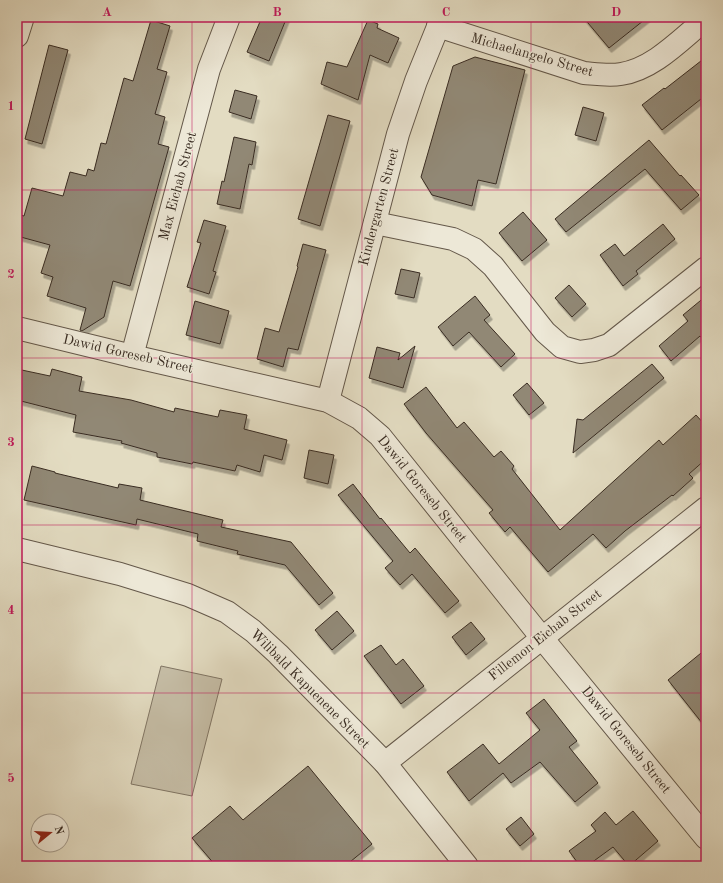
<svg xmlns="http://www.w3.org/2000/svg" width="723" height="883" font-family="'Old Standard TT',serif">
<style>
.green{fill:#c6bea7;stroke:#807564}
.building{fill:#918875;stroke:#392c22;filter:url(#shadow)}
.lines{fill:none;stroke-linecap:round;stroke-linejoin:round}
.minor-casing{stroke:#64584a;stroke-width:24}
.tertiary-casing{stroke:#64584a;stroke-width:24}
.minor{stroke:#ede8d7;stroke-width:22}
.tertiary{stroke:#ede8d7;stroke-width:22}
.grid{fill:none;stroke:#c2185b;stroke-width:1;stroke-opacity:0.55}
.labels{text-anchor:middle;dominant-baseline:central;stroke-width:3;stroke-linejoin:round;paint-order:stroke}
.street-label{font-size:14px;fill:#392c22;stroke:#ede8d7}
.neatline{fill:none;stroke:#c2185b;stroke-width:1.5}
.grid-label{font-size:13px;text-anchor:middle;font-weight:bold;fill:#c2185b}
</style>
<defs>
<filter id="shadow"><feDropShadow dx="2.5" dy="4.5" stdDeviation="0" flood-color="#0004"/></filter>
</defs>
<rect width="100%" height="100%" fill="#e3dcc2"/>
<filter id="stains"><feTurbulence type="fractalNoise" baseFrequency=".005" numOctaves="4"/><feColorMatrix values="0 0 0 0 .2 0 0 0 0 .09 0 0 0 0 .02 0 0 0 .5 -.17"/></filter>
<radialGradient id="worn" r=".72"><stop offset=".6" stop-color="#630" stop-opacity="0"/><stop offset="1" stop-color="#630" stop-opacity=".3"/></radialGradient>
<polygon class="green" points="161,666 222,679 192,796 131,784"/>
<g class="building">
<polygon points="262,17 287,17 269,61 247,52"/>
<polygon points="583,17 648,17 609,48"/>
<polygon points="151,20 170,26 157,69 167,72 155,114 165,117 158,144 169,147 130,286 113,281 104,317 82,331 80,330 86,308 47,296 53,277 41,273 50,245 17,236 17,214 24,216 32,188 63,196 70,172 86,176 88,169 94,171 101,143 106,144 124,78 133,81"/>
<polygon points="368,20 378,24 377,28 399,38 388,63 370,55 358,100 321,84 327,62 347,67"/>
<polygon points="49,45 68,50 42,144 25,139"/>
<polygon points="475,57 525,70 496,184 478,180 472,206 432,195 421,177 453,66"/>
<polygon points="706,57 706,95 662,130 642,105 664,88 665,89"/>
<polygon points="235,90 257,96 251,119 229,112"/>
<polygon points="583,107 604,113 596,141 575,135"/>
<polygon points="328,115 350,121 320,226 298,219"/>
<polygon points="234,137 256,142 252,165 249,164 240,209 217,204 222,181 224,182"/>
<polygon points="649,140 680,176 681,175 699,195 681,210 645,169 566,232 555,219"/>
<polygon points="523,212 547,240 522,261 499,233"/>
<polygon points="204,220 226,226 213,271 216,272 209,294 187,287 201,243 197,242"/>
<polygon points="663,224 675,239 636,271 638,274 623,286 600,255 615,244 624,256"/>
<polygon points="303,244 326,250 298,350 288,348 283,367 257,359 265,328 279,332 298,267 297,266"/>
<polygon points="401,269 420,273 414,298 395,294"/>
<polygon points="569,285 586,304 572,317 555,298"/>
<polygon points="475,296 490,315 484,320 515,354 501,367 469,332 453,346 438,327"/>
<polygon points="706,296 706,343 700,336 671,361 659,346 688,321 683,315"/>
<polygon points="195,301 229,311 220,344 186,335"/>
<polygon points="415,346 403,388 369,378 377,347 400,353 398,360"/>
<polygon points="652,364 664,378 573,453 577,419 583,420"/>
<polygon points="17,369 50,376 52,369 82,377 79,391 131,400 174,412 175,408 218,417 220,410 247,415 244,429 287,440 282,460 264,455 260,472 237,465 235,471 193,462 192,464 157,457 157,453 121,443 122,441 73,432 76,415 17,400"/>
<polygon points="527,383 544,403 529,415 513,395"/>
<polygon points="426,387 457,428 464,422 494,457 501,451 514,466 512,469 560,530 659,440 663,445 696,415 706,426 706,459 689,474 693,478 673,496 672,495 625,531 606,548 593,534 548,572 510,527 505,532 489,513 493,510 426,433 404,404"/>
<polygon points="309,450 334,455 328,484 304,478"/>
<polygon points="32,466 55,472 55,473 118,488 119,484 142,488 140,500 223,520 221,527 291,542 333,593 319,605 285,565 237,554 238,551 197,541 198,534 137,519 136,525 24,500"/>
<polygon points="353,484 380,519 381,518 410,553 415,548 459,601 445,613 412,574 400,585 385,568 393,561 338,495"/>
<polygon points="337,611 354,631 332,650 315,630"/>
<polygon points="471,622 485,639 466,655 452,637"/>
<polygon points="381,645 396,665 403,659 424,686 401,704 364,656"/>
<polygon points="706,649 706,728 668,680"/>
<polygon points="544,699 577,741 569,747 598,783 575,802 540,762 511,783 503,773 469,801 447,772 483,744 499,764 540,730 526,713"/>
<polygon points="308,766 372,844 345,866 216,866 192,838 230,806 243,820"/>
<polygon points="633,811 658,841 629,866 613,847 587,866 580,866 569,851 596,831 591,825 605,812 616,825"/>
<polygon points="521,817 534,834 520,846 506,829"/>
</g>
<g class="lines">
<g class="minor-casing">
<g id="minor">
<path d="M438,26L584,73C596,74 609,76 621,74C654,69 681,39 706,19"/>
<polyline points="17,36 23,17"/>
<polyline points="375,223 453,239 474,249 493,266 545,332 562,347 580,352 594,350 609,345 706,268"/>
<polyline points="17,328 132,356 328,401 359,418 380,436 542,638 706,838"/>
<polyline points="132,356 209,69 229,17"/>
<polyline points="328,401 398,134 416,81 442,17"/>
<polyline points="385,763 706,508"/>
</g>
</g>
<g class="tertiary-casing">
<polyline id="tertiary" points="17,549 120,574 188,595 227,612 253,631 278,654 385,763 467,866"/>
</g>
<use href="#minor" class="minor"/>
<use href="#tertiary" class="tertiary"/>
</g>
<path class="grid" d="M192,17V866M362,17V866M531,17V866M17,190H706M17,358H706M17,525H706M17,693H706"/>
<g class="labels">
<g class="street-label">
<text transform="translate(532 55) rotate(16)">Michaelangelo Street</text>
<text transform="translate(178 186) rotate(-75)">Max Eichab Street</text>
<text transform="translate(379 207) rotate(-75)">Kindergarten Street</text>
<text transform="translate(128 354) rotate(13)">Dawid Goreseb Street</text>
<text transform="translate(422 489) rotate(51)">Dawid Goreseb Street</text>
<text transform="translate(545 635) rotate(-38)">Fillemon Eichab Street</text>
<text transform="translate(310 689) rotate(45)">Wilibald Kapuenene Street</text>
<text transform="translate(626 740) rotate(51)">Dawid Goreseb Street</text>
</g>
</g>
<rect width="723" height="883" fill="none" stroke="#e3dcc2" stroke-width="44"/>
<g transform="translate(50 833) rotate(72)"><circle r="19" fill="#ede8d7" stroke="#a59d8f"/>
<path d="M0-3L7 15L0 10L-7 15Z" fill="#8f2418"/>
<text y="-6" font-size="11" font-weight="bold" text-anchor="middle" fill="#392c22">N</text>
</g>
<rect x="22" y="22" width="679" height="839" class="neatline"/>
<g class="grid-label">
<text x="107" y="16">A</text>
<text x="277" y="16">B</text>
<text x="446" y="16">C</text>
<text x="616" y="16">D</text>
<text x="11" y="110">1</text>
<text x="11" y="278">2</text>
<text x="11" y="446">3</text>
<text x="11" y="614">4</text>
<text x="11" y="782">5</text>
</g>
<rect width="100%" height="100%" filter="url(#stains)"/>
<rect width="100%" height="100%" fill="url(#worn)"/>
</svg>
